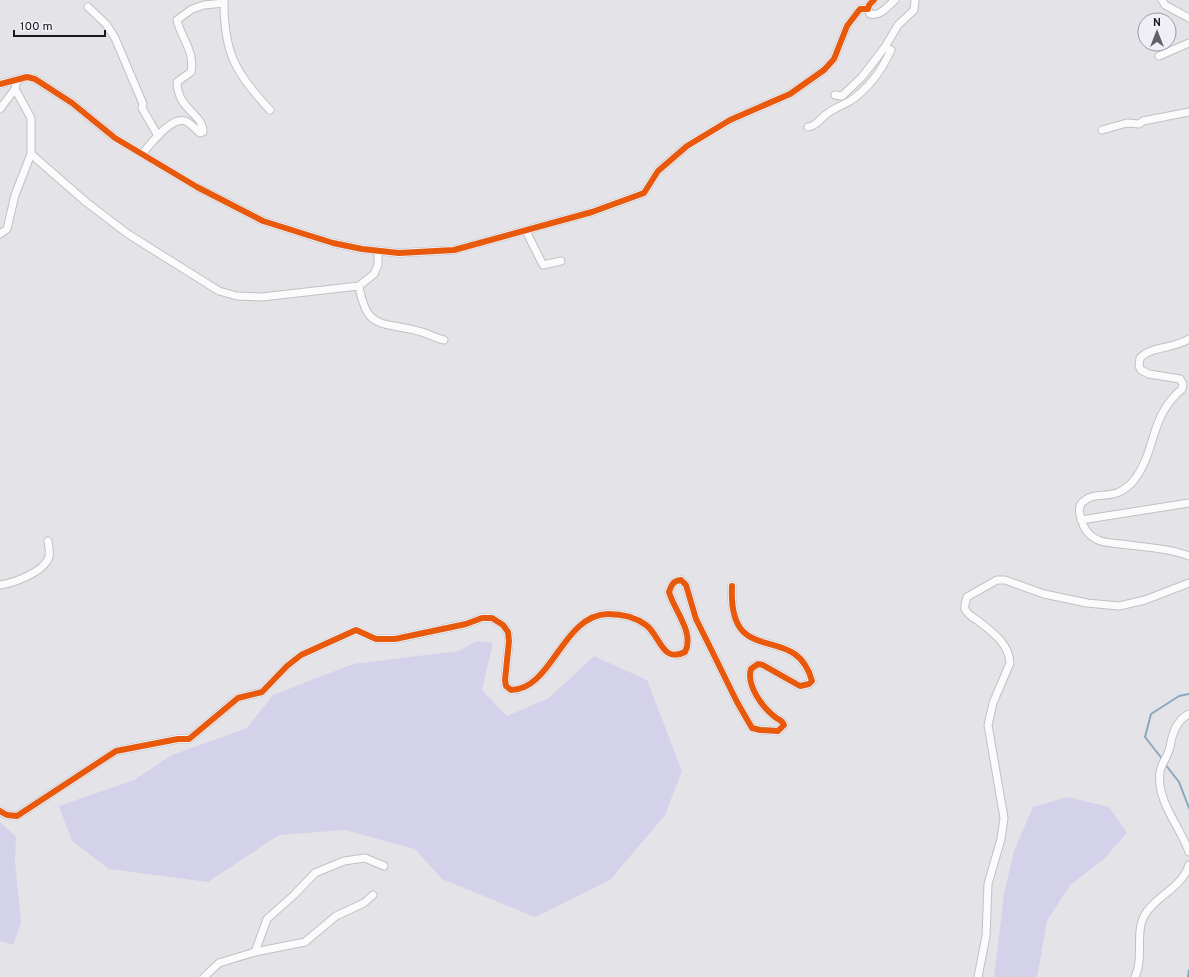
<svg xmlns="http://www.w3.org/2000/svg" width="1189" height="977" font-family="Overpass,sans-serif">
<style>
.green{fill:#d4d1eb}
.lines{fill:none;stroke-linecap:round;stroke-linejoin:round}
.stream{stroke:#8aa7bd;stroke-width:2}
.minor-casing{stroke:#c1c1c4;stroke-width:9}
.minor{stroke:#fbfbfc;stroke-width:7}
.cycleway-casing{stroke:#f0eff7;stroke-width:8}
.cycleway{stroke:#e8590c;stroke-width:6}
</style>
<rect width="100%" height="100%" fill="#e4e4e8"/>
<g class="green">
<polygon points="478,641 493,643 482,690 507,716 549,698 594,656 647,680 682,771 665,815 610,880 535,917 442,879 415,849 345,830 279,835 208,882 109,869 72,841 59,806 134,780 172,755 247,728 273,695 353,664 458,651"/>
<polygon points="1067,797 1109,807 1127,833 1103,860 1070,885 1047,921 1037,977 994,977 1004,894 1014,851 1033,807"/>
<polygon points="0,822 16,837 15,861 21,923 13,945 0,941"/>
</g>
<g class="lines">
<g class="stream">
<polyline points="1163,760 1145,737 1151,714 1179,696 1189,694"/>
<polyline points="1165,764 1179,782 1189,808"/>
<polyline points="1188,977 1189,970"/>
</g>
<g class="minor-casing">
<g id="minor">
<polyline points="1162,0 1165,5 1189,18"/>
<path d="M224,3C224,53 236,74 270,110"/>
<polyline points="88,7 106,24 115,38 143,104 142,108 158,136"/>
<path d="M868,9L870,14C880,17 888,6 895,0"/>
<polyline points="1159,56 1189,43"/>
<polyline points="0,84 27,77 35,79 72,103 115,138 197,187 263,221 333,243 362,249 399,253 454,250 592,212 644,193 658,171 687,146 730,120 790,94 824,70 834,59 847,26 860,9 868,9 869,5 874,0"/>
<polyline points="835,95 842,96 862,77 885,47 898,25 914,10 915,0"/>
<polyline points="0,109 15,89 16,84"/>
<path d="M808,127C817,126 820,118 828,113C835,108 843,105 850,101C868,89 882,70 891,50L885,47"/>
<polyline points="1102,130 1127,123 1139,124 1143,121 1189,112"/>
<polyline points="31,154 86,202 128,234 219,291 237,296 262,297 359,286 374,274 378,265 378,251"/>
<path d="M142,154C150,145 171,116 185,121C191,123 195,129 200,133L203,132C203,113 178,111 177,82L191,72C195,51 181,38 177,20L192,9L204,5L224,3V0"/>
<polyline points="526,231 543,265 561,261"/>
<polyline points="0,234 7,229 15,195 31,154 31,118 15,89"/>
<path d="M359,286C367,331 381,321 418,331C427,333 435,338 444,340"/>
<path d="M1189,339C1174,349 1151,346 1140,358L1139,366L1141,370L1149,374L1180,379L1183,384L1182,389C1149,417 1157,449 1135,479C1115,504 1098,489 1084,501C1078,505 1079,512 1081,518C1083,527 1088,535 1096,539C1103,543 1112,543 1120,544C1143,547 1168,548 1189,556"/>
<polyline points="1081,520 1189,503"/>
<path d="M0,585C14,583 44,572 49,557C50,552 49,547 48,541"/>
<path d="M1189,714C1176,720 1172,734 1170,747C1168,756 1161,764 1160,772C1156,801 1180,826 1189,852"/>
<path d="M0,811L7,815L17,816L116,751L178,739H189L238,698L262,692L287,666L301,655L356,630L376,639H395L466,624L482,618H492L503,625L508,632L509,641L505,680L506,686L511,690C553,689 562,615 608,614C621,614 635,617 646,625C660,635 662,664 685,652C695,633 674,610 669,592C672,584 673,581 681,580L686,585L696,619L710,647L737,702L752,728L760,730L778,731L784,725C782,720 779,720 775,717C762,707 746,685 751,669L758,664L763,665L800,686L809,684L812,681C795,619 728,672 732,586"/>
<polyline points="255,952 305,942 336,916 364,903 373,895"/>
<polyline points="204,977 219,963 255,952 267,919 294,895 315,873 344,861 365,858 384,866"/>
<path d="M978,977L986,936L988,884L1001,839L1004,818L988,725L993,703L1010,663C1009,643 991,631 977,620C972,617 967,614 965,609C964,605 966,600 967,597L997,580H1005L1044,594L1087,603L1119,606L1145,600L1189,583"/>
<path d="M1135,977C1144,958 1135,934 1144,916C1155,896 1182,888 1189,865"/>
</g>
</g>
<use href="#minor" class="minor"/>
<g class="cycleway-casing">
<g id="cycleway">
<polyline points="0,84 27,77 35,79 72,103 115,138 197,187 263,221 333,243 362,249 399,253 454,250 592,212 644,193 658,171 687,146 730,120 790,94 824,70 834,59 847,26 860,9 868,9 869,5 874,0"/>
<path d="M0,811L7,815L17,816L116,751L178,739H189L238,698L262,692L287,666L301,655L356,630L376,639H395L466,624L482,618H492L503,625L508,632L509,641L505,680L506,686L511,690C553,689 562,615 608,614C621,614 635,617 646,625C660,635 662,664 685,652C695,633 674,610 669,592C672,584 673,581 681,580L686,585L696,619L710,647L737,702L752,728L760,730L778,731L784,725C782,720 779,720 775,717C762,707 746,685 751,669L758,664L763,665L800,686L809,684L812,681C795,619 728,672 732,586"/>
</g>
</g>
<use href="#cycleway" class="cycleway"/>
</g>
<g transform="translate(1157 32)"><circle r="19" fill="#f0eff7" stroke="#9a9aa0"/>
<path d="M0-3L7 15L0 10L-7 15Z" fill="#616164"/>
<text y="-6" font-size="11" font-weight="bold" text-anchor="middle" fill="#1a1a1d">N</text>
</g>
<path d="M14 30v6h91v-6" fill="none" stroke="#1a1a1d" stroke-width="2"/>
<text x="20" y="30" font-size="12" fill="#1a1a1d" stroke="#f0eff7" stroke-width="3" paint-order="stroke">100 m</text>
</svg>
